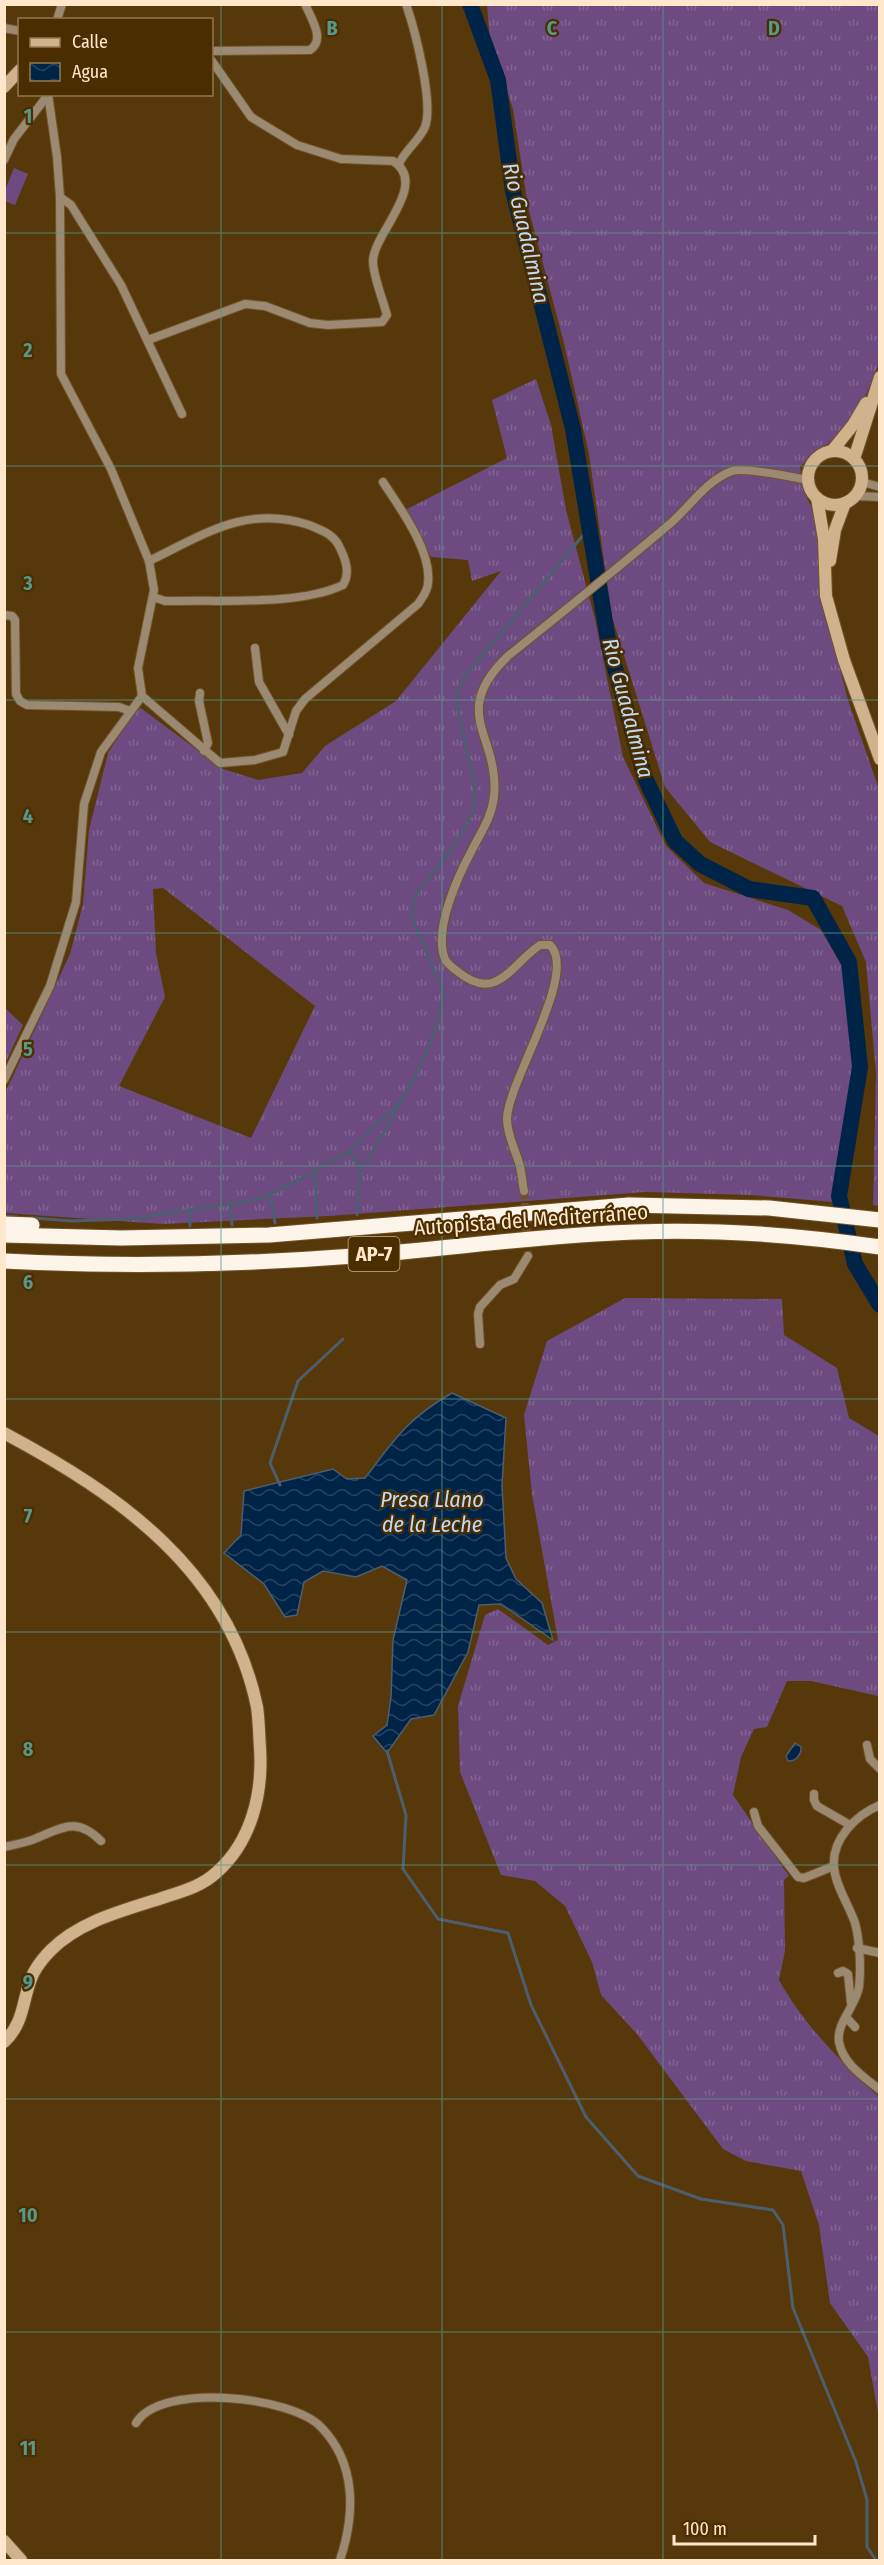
<svg xmlns="http://www.w3.org/2000/svg" width="884" height="2565" font-family="'Fira Sans Condensed',sans-serif">
<style>
.grass{fill:url(#grass-tufts);fill-rule:evenodd}
.park{fill:#6d4b81}
.water{fill:url(#water-waves);stroke:#4c5e6f;stroke-width:1.5}
.lines{fill:none;stroke-linecap:round;stroke-linejoin:round}
.stream{stroke:#4c5e6f;stroke-width:3}
.river{stroke:#002448;stroke-width:16}
.street-tunnel{stroke:#6f5228;stroke-width:8;stroke-dasharray:8 4;stroke-linecap:butt}
.street-casing{stroke:#71542a;stroke-width:10}
.secondary-casing{stroke:#71542a;stroke-width:14}
.highway-casing{stroke:#71542a;stroke-width:17}
.street{stroke:#9c8972;stroke-width:8}
.secondary{stroke:#d0b28d;stroke-width:12}
.highway{stroke:#fef5ea;stroke-width:15}
.grid{fill:none;stroke:#57988a;stroke-width:1.5;stroke-opacity:0.55}
.labels{text-anchor:middle;dominant-baseline:central;stroke-width:4.5;stroke-linejoin:round;paint-order:stroke}
.shield{fill:#4b2e00;stroke:#c8b08e;stroke-width:1.5}
.shield-label{font-size:20px;font-weight:bold;fill:#fee7cb}
.street-label{font-size:21px;fill:#fee7cb;stroke:#4b2e00}
.water-label{font-size:22px;font-style:italic;fill:#c0daf9;stroke:#4b2e00}
.grid-label{font-size:20px;text-anchor:middle;font-weight:bold;fill:#57988a;stroke:#4b2e00;stroke-width:4.5;stroke-linejoin:round;paint-order:stroke}
</style>
<defs>
<pattern id="grass-tufts" width="24" height="20" patternUnits="userSpaceOnUse" patternTransform="scale(1.5)"><rect width="24" height="20" fill="#6d4b81"/><path d="M3 7l-1-3M5 7V3M7 7l1-3M15 17l-1-3M17 17v-4M19 17l1-3" fill="none" stroke="#836592"/></pattern>
<pattern id="water-waves" width="16" height="10" patternUnits="userSpaceOnUse" patternTransform="scale(1.5)"><rect width="16" height="10" fill="#002448"/><path d="M0 5q4-4 8 0t8 0" fill="none" stroke="#264461"/></pattern>
</defs>
<rect width="100%" height="100%" fill="#56380b"/>
<g class="grass">
<polygon points="487,5 879,5 879,363 863,403 844,431 800,466 803,490 817,518 825,610 848,700 879,789 879,1206 873,1205 876,1074 866,962 842,906 710,842 665,787 612,617 589,454 564,343 528,207 513,109 490,41"/>
<path d="M536,379L551,425L566,510L595,619L623,757L666,846L704,883L788,910L821,930L844,970L854,1064L833,1202L751,1195L645,1192L329,1216L163,1224L5,1213V1093L70,954L83,904L89,830L108,753L138,706L223,769L258,780L302,773L325,746L396,701L501,571L472,581L468,560L431,557L405,510L507,458L492,400ZM163,888L315,1006L251,1138L119,1086L165,997L156,953L153,889Z"/>
<polygon points="5,1008 23,1025 5,1064"/>
<path d="M625,1298L782,1299L784,1335L837,1368L849,1418L879,1436L878,1696L811,1681H787L767,1727L754,1729L741,1757L733,1795L789,1876L784,1880L785,1951L779,1980C804,2025 841,2062 879,2097V2418L868,2357L830,2303L819,2225L801,2171L746,2161L723,2149L637,2034L601,1995L592,1962L565,1906L535,1881L501,1875L460,1772L458,1706L485,1615L498,1609L548,1645L558,1640L532,1494L524,1415L547,1341Z"/>
</g>
<polygon class="park" points="14,168 28,174 15,205 4,201 5,190"/>
<g class="water">
<path d="M452,1393L506,1418L502,1486L506,1558L516,1579L542,1603L553,1640L501,1604L479,1605L468,1652L434,1715L411,1719L387,1753L373,1736L387,1725L391,1697L393,1640L407,1580L382,1566L356,1577L323,1571L304,1582L297,1615L285,1617L264,1584L224,1553L241,1535L244,1491L333,1469L347,1479L365,1478C395,1439 408,1418 452,1393Z"/>
<path d="M795,1743L801,1747C802,1754 795,1762 788,1761L786,1756Z"/>
</g>
<g class="lines">
<g class="stream">
<polyline points="349,1152 360,1166 357,1215"/>
<polyline points="367,1163 421,1065 435,1031 444,993 411,916 415,896 456,843 474,810 475,786 459,715 457,695 465,676 590,527"/>
<polyline points="315,1171 317,1218"/>
<polyline points="270,1194 275,1223"/>
<polyline points="230,1203 232,1225"/>
<polyline points="4,1216 18,1217"/>
<polyline points="33,1218 72,1221 131,1219 255,1200 278,1191 348,1152 399,1103"/>
<polyline points="190,1226 190,1210"/>
<polyline points="280,1485 270,1463 298,1381 343,1339"/>
<polyline points="387,1751 406,1815 403,1869 438,1919 508,1933 531,2005 586,2117 638,2176 701,2199 773,2210 783,2225 793,2308 856,2462 867,2500 867,2547 876,2560"/>
</g>
<polyline class="river" points="470,4 498,80 513,191 573,429 609,646 645,778 675,841 700,864 749,889 813,898 849,962 860,1067 839,1196 855,1264 880,1305"/>
<polyline class="street-tunnel" points="524,1191 528,1256"/>
<g class="street-casing">
<g id="street">
<polyline points="57,20 62,4"/>
<polyline points="4,28 20,31"/>
<path d="M212,51L310,50C326,40 311,18 305,4"/>
<polyline points="4,160 14,139 48,95"/>
<path d="M399,164C405,150 419,141 425,127C434,103 415,30 406,4"/>
<polyline points="60,197 71,205 121,285 182,414"/>
<path d="M148,340L245,304L265,306L310,323L328,325L382,322L387,315C383,300 373,276 373,261C373,234 430,184 393,161L341,159L297,145L251,117L212,61"/>
<polyline points="862,482 880,487"/>
<polyline points="855,496 880,497"/>
<path d="M149,561C203,535 247,504 309,525C321,530 333,534 339,546C345,558 351,572 343,585C301,605 228,600 179,601H165L153,597"/>
<polyline points="4,615 12,616 15,620 16,694 20,701 27,705 119,707 130,711"/>
<polyline points="255,648 259,682 289,735"/>
<polyline points="200,693 199,701 208,743 204,751"/>
<path d="M142,696L220,763L255,760L283,752L296,711L305,699L418,604C422,598 428,591 428,583C432,551 400,508 383,482"/>
<polyline points="4,1080 50,986 76,902 84,804 101,752 142,696 138,668 154,590 149,561 111,469 61,374 60,197 57,157 48,94"/>
<path d="M524,1191C522,1182 522,1172 519,1163C515,1149 507,1135 507,1119C507,1083 579,973 550,945H540C510,965 497,1004 457,971C453,968 447,964 445,959C433,930 458,876 472,850C481,832 492,817 494,796C500,735 448,714 508,656C563,612 618,568 672,522C691,505 707,480 732,471C745,467 793,477 808,480"/>
<polyline points="480,1344 478,1314 480,1307 500,1285 514,1279 528,1256"/>
<polyline points="867,1745 870,1759 880,1769"/>
<polyline points="814,1794 814,1800 817,1806 850,1825"/>
<path d="M880,1805C856,1815 831,1839 834,1868C836,1887 849,1905 855,1923C860,1941 861,1969 859,1987C856,2006 836,2023 839,2042C843,2064 864,2077 880,2090"/>
<polyline points="754,1812 758,1826 798,1877 804,1878 834,1866"/>
<path d="M4,1847C14,1845 23,1843 32,1840C61,1829 75,1815 101,1841"/>
<polyline points="857,1948 880,1953"/>
<polyline points="838,1973 843,1971 848,1974 851,2003"/>
<polyline points="846,2017 855,2027"/>
<path d="M136,2423C161,2382 291,2396 321,2427C357,2464 355,2515 340,2560"/>
</g>
</g>
<g class="secondary-casing">
<g id="secondary">
<polyline points="4,87 20,70"/>
<polyline points="832,451 853,425 866,403"/>
<circle cx="835" cy="478" r="27"/>
<polyline points="854,459 880,377"/>
<polyline points="817,498 824,539 826,596 844,660 880,759"/>
<polyline points="830,561 835,530 845,503"/>
<path d="M4,1433C120,1495 229,1571 257,1707C259,1720 259,1734 260,1748C263,1792 252,1841 217,1872C202,1886 184,1891 165,1897C126,1910 81,1920 51,1950C45,1956 38,1965 34,1972C22,1995 26,2022 4,2042"/>
<polyline points="4,2541 21,2560"/>
</g>
</g>
<g class="highway-casing">
<g id="highway">
<polyline points="4,1224 32,1225"/>
<polyline points="4,1235 121,1238 269,1235 629,1205 769,1208 880,1220"/>
<path d="M4,1261C121,1267 237,1265 354,1256C448,1249 541,1235 635,1232C717,1229 799,1235 880,1247"/>
</g>
</g>
<use href="#street" class="street"/>
<use href="#secondary" class="secondary"/>
<use href="#highway" class="highway"/>
</g>
<path class="grid" d="M221,4V2560M442,4V2560M663,4V2560M4,233H880M4,466H880M4,700H880M4,933H880M4,1166H880M4,1399H880M4,1632H880M4,1865H880M4,2099H880M4,2332H880"/>
<g class="labels">
<rect class="shield" x="348.5" y="1237" width="51" height="34" rx="4.5"/>
<g class="shield-label">
<text x="374" y="1254">AP-7</text>
</g>
<g class="street-label">
<text transform="translate(531 1220) rotate(-4)">Autopista del Mediterráneo</text>
</g>
<g class="water-label">
<text transform="translate(526 233) rotate(77)">Rio Guadalmina</text>
<text transform="translate(628 708) rotate(75)">Rio Guadalmina</text>
<text x="432" y="1499">Presa Llano<tspan x="432" dy="25">de la Leche</tspan></text>
</g>
</g>
<g class="grid-label">
<text x="332" y="35">B</text>
<text x="552" y="35">C</text>
<text x="774" y="35">D</text>
<text x="28" y="123">1</text>
<text x="28" y="357">2</text>
<text x="28" y="590">3</text>
<text x="28" y="823">4</text>
<text x="28" y="1056">5</text>
<text x="28" y="1289">6</text>
<text x="28" y="1523">7</text>
<text x="28" y="1756">8</text>
<text x="28" y="1989">9</text>
<text x="28" y="2222">10</text>
<text x="28" y="2455">11</text>
</g>
<rect width="884" height="2565" fill="none" stroke="#fee7cb" stroke-width="12"/>
<rect x="18" y="18" width="195" height="78" fill="#4b2e00" stroke="#937851" stroke-width="1.5"/>
<rect x="30" y="38" width="30" height="9" fill="#d0b28d" stroke="#937851" stroke-width="1.5"/>
<text x="72" y="48" font-size="18" fill="#fee7cb">Calle</text>
<rect x="30" y="63" width="30" height="18" fill="url(#water-waves)" stroke="#937851" stroke-width="1.5"/>
<text x="72" y="78" font-size="18" fill="#fee7cb">Agua</text>
<path d="M674 2535v9h141v-9" fill="none" stroke="#fee7cb" stroke-width="3"/>
<text x="683" y="2535" font-size="18" fill="#fee7cb" stroke="#4b2e00" stroke-width="4.5" paint-order="stroke">100 m</text>
</svg>
